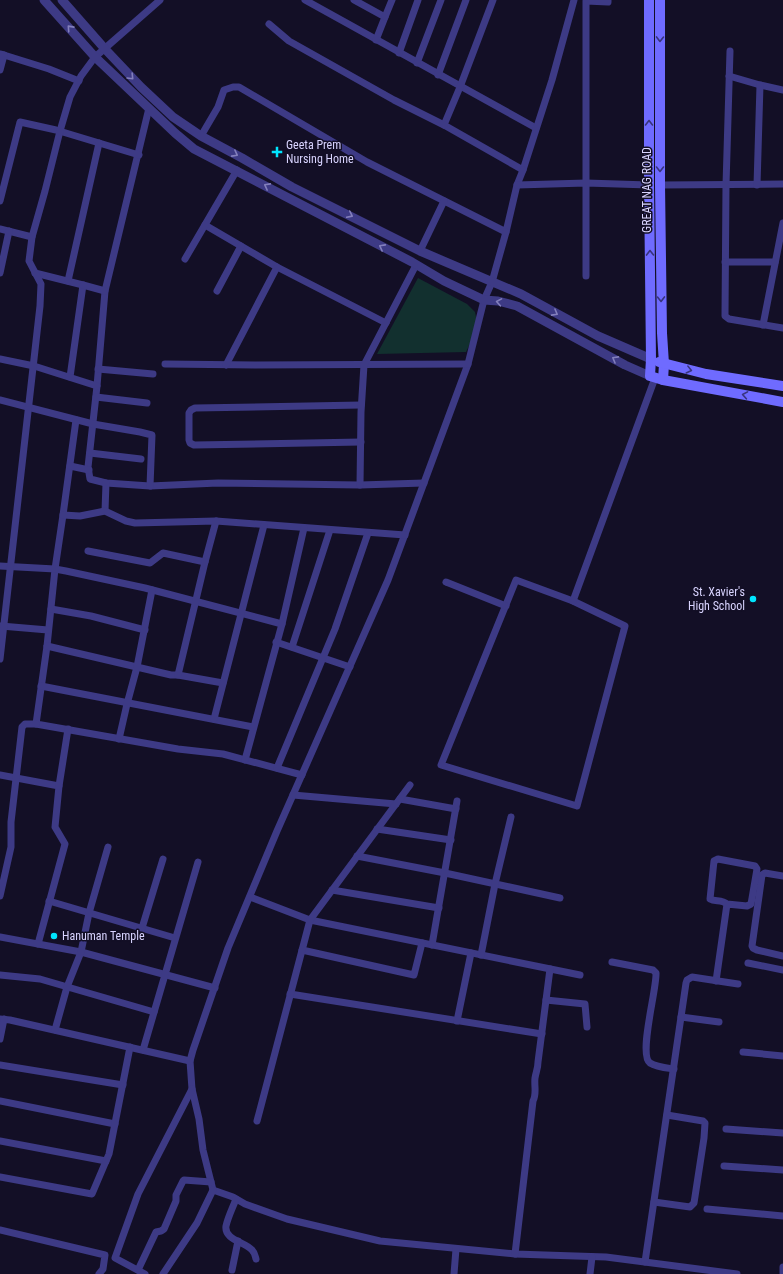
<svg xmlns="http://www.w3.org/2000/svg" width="783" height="1274" font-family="'Roboto Condensed',sans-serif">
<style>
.green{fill:#12302f}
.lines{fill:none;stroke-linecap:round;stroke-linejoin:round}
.minor{stroke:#3d3a85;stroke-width:7}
.tertiary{stroke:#3d3a85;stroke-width:9}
.secondary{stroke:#6f6bff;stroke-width:10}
.oneway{stroke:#837fbc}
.oneway2{stroke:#38347d}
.poi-dot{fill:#00e5ff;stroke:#130f26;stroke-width:1.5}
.labels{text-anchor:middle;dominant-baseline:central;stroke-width:3;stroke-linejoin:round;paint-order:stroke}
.poi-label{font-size:12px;fill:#d9d4ff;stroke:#130f26;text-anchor:start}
.street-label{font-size:12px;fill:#d9d4ff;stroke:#130f26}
</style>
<rect width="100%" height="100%" fill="#130f26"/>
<polygon class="green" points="418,278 467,304 475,312 478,327 466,352 377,354"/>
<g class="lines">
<g class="minor">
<polyline points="305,0 536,128"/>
<polyline points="354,0 385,17 376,40"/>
<polyline points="493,0 460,87 444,125 523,170 552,80 574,0"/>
<polyline points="385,17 392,0"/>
<polyline points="269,24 289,41 394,100 444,125"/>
<polyline points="730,51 726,185 725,316 729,319 783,328"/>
<polyline points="399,53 418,0"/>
<polyline points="4,55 49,69 79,81"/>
<polyline points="417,63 441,0"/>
<polyline points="0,70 4,55 0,54"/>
<polyline points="438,75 466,0"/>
<polyline points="729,76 760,85 783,90"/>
<polyline points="149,108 105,291 97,386 88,467 90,479 106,483 150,486 218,483 360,485 424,483"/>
<polyline points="201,136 218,107 224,90 233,87 239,87 367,162 506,232 517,185 523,170"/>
<polyline points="517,185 586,183 649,185"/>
<polyline points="660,185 783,184"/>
<polyline points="757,185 760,85"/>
<polyline points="0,201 20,122 56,130 139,155"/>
<polyline points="205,225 277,267 386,323"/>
<polyline points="0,229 32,237"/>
<polyline points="506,232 492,282 484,300 468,364 388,580 277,831 228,948 193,1050 190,1061 192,1089 199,1119 203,1150 213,1190 233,1197 245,1204 287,1219 380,1241 515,1254 606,1257 737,1274"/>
<polyline points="420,251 444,201"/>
<polyline points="185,259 237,170"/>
<polyline points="725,262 775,262"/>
<polyline points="0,273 9,231"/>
<polyline points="35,273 83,285 70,377"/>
<polyline points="586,276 586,1 608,2 608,0"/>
<polyline points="68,281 99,143"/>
<polyline points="83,285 105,291"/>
<polyline points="217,291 241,246"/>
<polyline points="763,325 783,223"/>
<polyline points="0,359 34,366 97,386"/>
<polyline points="165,364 255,365 468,364"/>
<polyline points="226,365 277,267"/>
<polyline points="98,369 153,374"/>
<polyline points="96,397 147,403"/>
<polyline points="0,400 93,424 140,432 152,435 150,486"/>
<polyline points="76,420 63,515 55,569 47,646 36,724 178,749 223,754 302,775"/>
<polyline points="361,442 194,445 190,443 189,440 189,413 191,410 195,408 361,405"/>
<polyline points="90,453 141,459"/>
<polyline points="70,466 89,470"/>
<polyline points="360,485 361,412 364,365 416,265"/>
<polyline points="105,511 106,483"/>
<polyline points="63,515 80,516 105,511 126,521 135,523 216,521 405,535"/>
<polyline points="88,551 150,563 163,553 205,562"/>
<polyline points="0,566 55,569 66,571 145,588 282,624"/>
<polygon points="516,580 573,601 625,626 577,806 441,765"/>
<polyline points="446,582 506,606"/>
<polyline points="573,601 655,378"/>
<polyline points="51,609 91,616 145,630"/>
<polyline points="1,626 48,630"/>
<polyline points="276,642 350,667"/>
<polyline points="47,646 171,675 178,675 223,683"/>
<polyline points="292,647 330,530"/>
<polyline points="0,659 40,306 41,284 29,261 32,237 45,191 60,131 70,97 81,76 95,57 160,0"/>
<polyline points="178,675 205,562 216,521"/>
<polyline points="41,686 253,727"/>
<polyline points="214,719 264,525"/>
<polyline points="119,739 127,704 137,667 152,590"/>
<polyline points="245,760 282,624 304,528"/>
<polyline points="277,768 335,629 368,533"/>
<polyline points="0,775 59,786 55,827 65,844 38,944"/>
<polyline points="59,786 68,729"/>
<polyline points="293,795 396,804"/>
<polyline points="400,799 456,809"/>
<polyline points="377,829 451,840"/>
<polyline points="357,856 445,873 560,898"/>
<polyline points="783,876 765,873 762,875 752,946 753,948 757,950 783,956"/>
<polyline points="332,890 439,908"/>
<polyline points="0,896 11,847 11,822 22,727 25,724 36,724"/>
<polyline points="250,897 310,920 580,975"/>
<polyline points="49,901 175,938"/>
<polyline points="142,928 163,859"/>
<polyline points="0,937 81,952 215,988"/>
<polyline points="432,945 457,801"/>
<polyline points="302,950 414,975 422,943"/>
<polyline points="481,955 495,884 511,817"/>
<path d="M612,962L653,970L656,973C657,989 638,1055 650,1063C656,1067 667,1068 674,1069"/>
<polyline points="748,963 783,970"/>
<polyline points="0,975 40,979 154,1012"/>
<path d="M716,981L727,904C722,899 715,902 710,899L714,861L718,859L755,866L757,869L751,904L747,906L727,904"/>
<polyline points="290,994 542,1034"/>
<polyline points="546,1000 585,1004 587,1027"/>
<polyline points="681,1017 719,1022"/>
<polyline points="0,1019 10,1020 190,1061"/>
<polyline points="457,1021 471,953"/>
<polyline points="55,1030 67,987 81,952 89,913 108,847"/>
<polyline points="0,1039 4,1019"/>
<polyline points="143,1050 198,862"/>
<polyline points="743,1052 783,1056"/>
<polyline points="0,1065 123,1085"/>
<polyline points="0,1101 115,1124"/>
<polyline points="257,1121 310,920 410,785"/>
<polyline points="726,1129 783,1133"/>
<polyline points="0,1141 106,1161"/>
<polyline points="724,1166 783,1170"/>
<polyline points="0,1177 92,1194 109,1154 130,1047"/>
<path d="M236,1199C233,1207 228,1217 226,1226C224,1240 245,1242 252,1250C255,1253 255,1255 256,1259"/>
<polyline points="654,1202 690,1207 694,1203 704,1138 705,1123 703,1121 667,1115"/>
<polyline points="707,1209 783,1216"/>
<polyline points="0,1230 105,1255 103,1269 99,1274"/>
<path d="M515,1254L533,1101C537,1094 534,1086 535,1078C536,1072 538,1068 538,1062L550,969"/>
<polyline points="645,1262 686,983 687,980 692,977 738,984"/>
<polyline points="138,1270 156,1232 161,1231 164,1229 176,1201 176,1195 183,1181 184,1180 211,1182"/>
<polyline points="232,1270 238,1241"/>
<polyline points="145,1274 115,1258 138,1194 192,1089"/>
<polyline points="163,1274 197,1223 213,1190"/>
<polyline points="454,1274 456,1249"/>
<polyline points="590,1274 592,1257"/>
<polyline points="783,1274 783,1267"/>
</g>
<g class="tertiary">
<polyline points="44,0 95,57 175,133 194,149 412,262 444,281 484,300 498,301 517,306 625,365 650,376"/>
<polyline points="62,0 105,49 141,87 173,117 201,136 242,158 292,187 420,251 521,294 598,336 651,359"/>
</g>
<g class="secondary">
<polyline points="649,0 649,185 651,359 650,376 663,380 783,402"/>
<polyline points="660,0 660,185 662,333 664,364 663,380"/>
<polyline points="659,362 706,374 783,386"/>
</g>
</g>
<defs><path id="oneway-chevron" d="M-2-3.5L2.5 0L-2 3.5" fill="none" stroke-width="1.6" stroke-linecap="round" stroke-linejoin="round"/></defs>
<g class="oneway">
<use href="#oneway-chevron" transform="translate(70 28) rotate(-132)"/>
<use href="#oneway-chevron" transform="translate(131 77) rotate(46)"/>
<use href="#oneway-chevron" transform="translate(235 154) rotate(28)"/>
<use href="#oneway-chevron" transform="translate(267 186) rotate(-152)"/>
<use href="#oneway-chevron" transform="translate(350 215) rotate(26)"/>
<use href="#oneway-chevron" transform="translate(382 247) rotate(-152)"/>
<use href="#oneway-chevron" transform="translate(499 302) rotate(-170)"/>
<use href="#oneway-chevron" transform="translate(555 313) rotate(29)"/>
<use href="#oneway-chevron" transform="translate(615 359) rotate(-151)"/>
</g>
<g class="oneway2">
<use href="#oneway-chevron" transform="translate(660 39) rotate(91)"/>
<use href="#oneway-chevron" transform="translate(649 123) rotate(-90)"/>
<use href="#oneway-chevron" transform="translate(660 169) rotate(90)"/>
<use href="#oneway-chevron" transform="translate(650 253) rotate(-91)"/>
<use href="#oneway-chevron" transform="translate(661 299) rotate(89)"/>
<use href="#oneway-chevron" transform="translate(689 370) rotate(14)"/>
<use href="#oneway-chevron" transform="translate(745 395) rotate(-170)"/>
</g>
<g class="poi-dot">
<path d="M275 146h4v4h4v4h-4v4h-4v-4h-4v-4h4z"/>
<circle cx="753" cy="599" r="4"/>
<circle cx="54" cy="936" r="4"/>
</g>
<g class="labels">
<g class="poi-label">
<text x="286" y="145">Geeta Prem<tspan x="286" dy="14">Nursing Home</tspan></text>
<text x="745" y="592" text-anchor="end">St. Xavier's<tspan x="745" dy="14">High School</tspan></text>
<text x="62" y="936">Hanuman Temple</text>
</g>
<g class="street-label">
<text transform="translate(647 190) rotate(-90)">GREAT NAG ROAD</text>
</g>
</g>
</svg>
